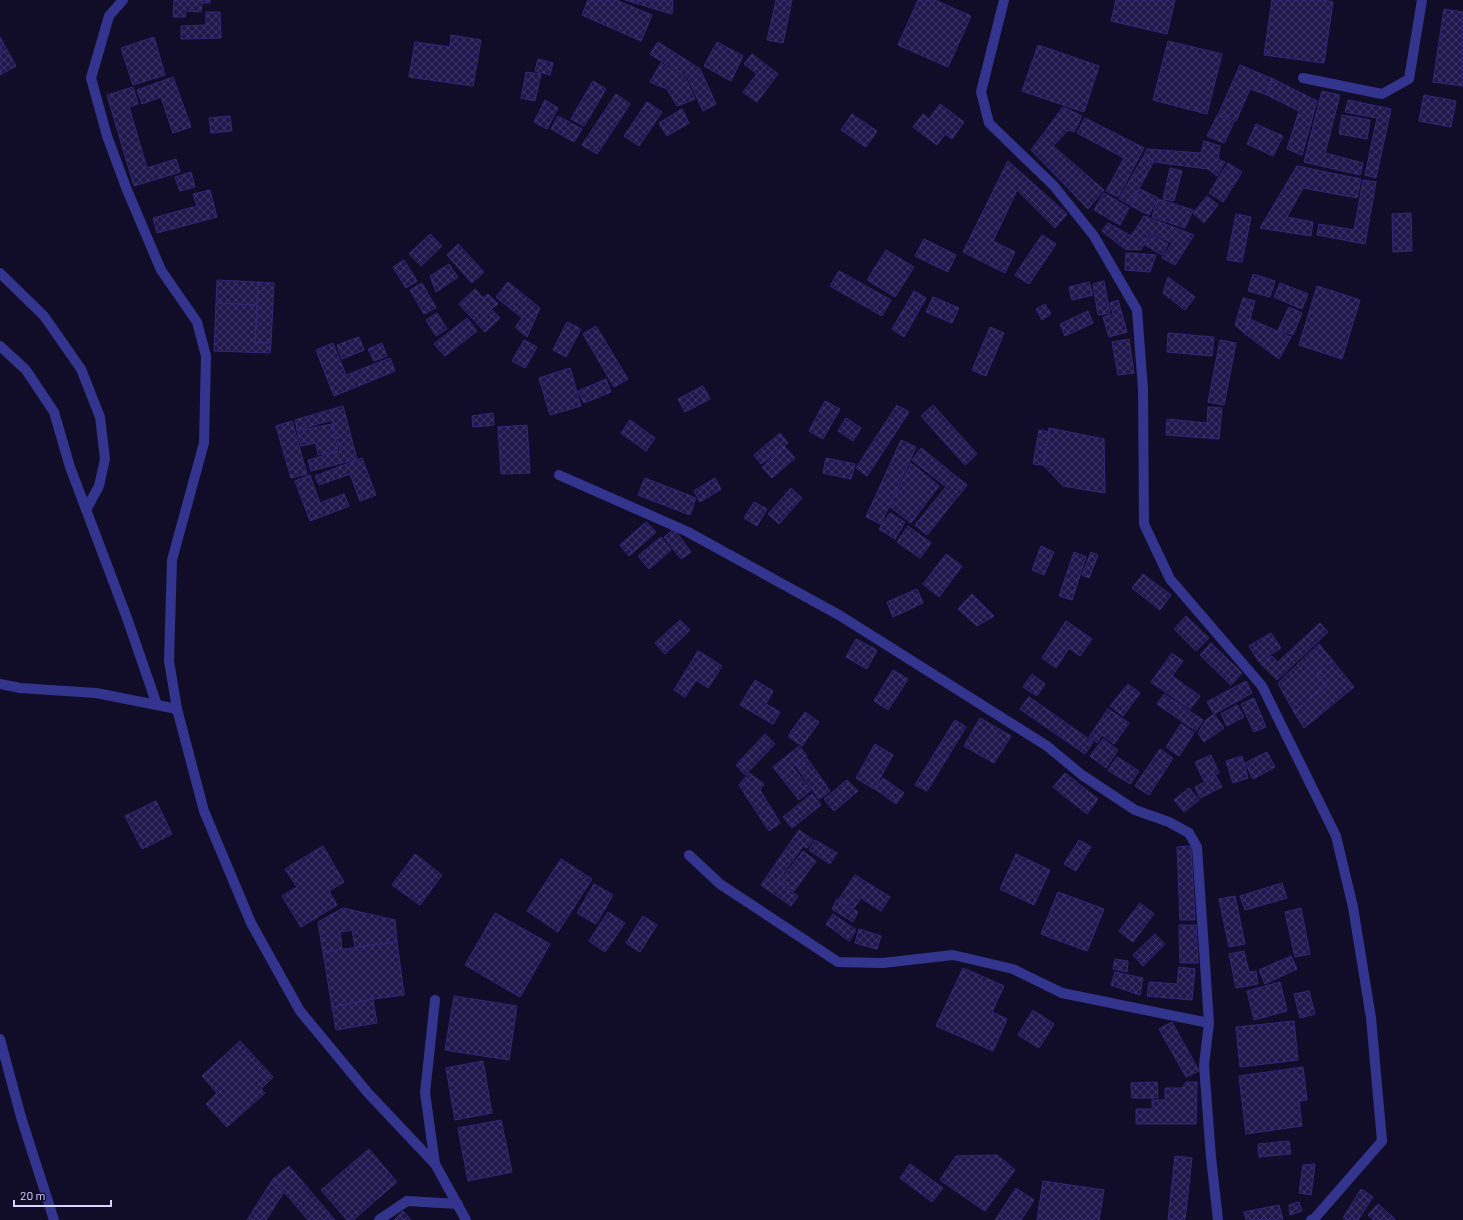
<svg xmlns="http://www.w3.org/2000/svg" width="1463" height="1220" font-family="Barlow,sans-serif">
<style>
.building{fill:url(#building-cross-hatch);stroke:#34277a}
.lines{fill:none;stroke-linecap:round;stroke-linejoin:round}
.minor{stroke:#33348d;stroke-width:10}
</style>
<defs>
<pattern id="building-cross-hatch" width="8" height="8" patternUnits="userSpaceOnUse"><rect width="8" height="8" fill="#20174c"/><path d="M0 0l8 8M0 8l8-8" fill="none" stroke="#403867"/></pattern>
</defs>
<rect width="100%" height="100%" fill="#110d29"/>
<g class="building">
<polygon points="174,0 210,0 210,3 202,3 201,12 186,11 185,17 173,17"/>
<polygon points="588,0 616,0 652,15 641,41 582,15"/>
<polygon points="625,0 673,0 672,14"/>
<polygon points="776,0 792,0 783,43 767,40"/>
<polygon points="918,0 935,0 971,16 948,67 898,45"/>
<polygon points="1116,0 1175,0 1167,34 1111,21"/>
<polygon points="1272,0 1323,0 1333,2 1324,63 1264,55"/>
<polygon points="1444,9 1463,12 1463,86 1433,82"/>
<polygon points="206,12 220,12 221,38 181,39 181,26 206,25"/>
<polygon points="451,35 481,40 473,86 409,77 415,42 450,47"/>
<polygon points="0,37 16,66 0,75"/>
<polygon points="154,37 165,75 133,85 121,48"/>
<polygon points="1168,41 1222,54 1207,114 1153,100"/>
<polygon points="658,42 700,69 716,104 703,111 688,78 650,54"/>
<polygon points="717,42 743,56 731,81 704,66"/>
<polygon points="1038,45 1099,66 1084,112 1022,91"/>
<polygon points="752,54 778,74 757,102 743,92 757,74 744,64"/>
<polygon points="538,59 553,63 550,75 535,71"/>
<polygon points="661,63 686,79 695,99 677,106 667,89 650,82"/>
<polygon points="1240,65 1273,79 1267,95 1250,89 1236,121 1219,113"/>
<polygon points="526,72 541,74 535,101 521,98"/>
<polygon points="173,77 191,127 173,133 161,97 142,104 137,90"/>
<polygon points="1273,79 1317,101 1302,155 1287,149 1299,111 1267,95"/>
<polygon points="593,81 606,89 584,126 571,119"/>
<polygon points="133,87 138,104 129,107 147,168 176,159 180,172 134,186 107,95"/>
<polygon points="1322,91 1340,95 1325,153 1363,163 1360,175 1304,162"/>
<polygon points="616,94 630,104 597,154 582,145"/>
<polygon points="1424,95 1456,101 1451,127 1419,121"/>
<polygon points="545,100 558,108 547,129 534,122"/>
<polygon points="1348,100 1391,109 1376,178 1365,175 1377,118 1345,112"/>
<polygon points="647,102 662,112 639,146 624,136"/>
<polygon points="940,104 964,122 952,139 945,134 937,145 913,127 923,114 929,119"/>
<polygon points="1063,107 1082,116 1074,132 1068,130 1053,146 1104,190 1088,209 1031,150"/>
<polygon points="682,109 689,123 667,136 659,123"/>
<polygon points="852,114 877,131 866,147 841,130"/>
<polygon points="1218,114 1234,122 1224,143 1207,136"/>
<polygon points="1342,115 1370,120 1367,139 1339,134"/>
<polygon points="230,116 232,131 211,133 209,118"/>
<polygon points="558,116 582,129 574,142 551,129"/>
<polygon points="1085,118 1144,148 1118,197 1106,191 1124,158 1077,133"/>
<polygon points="1256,124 1283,136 1273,156 1247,144"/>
<polygon points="1204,141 1220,146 1218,159 1225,162 1217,176 1208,169 1154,162 1144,156 1147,149 1201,153"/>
<polygon points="1143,157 1153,163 1130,205 1119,199"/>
<polygon points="1008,161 1067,214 1055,228 1017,190 993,241 1015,252 1005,273 963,252"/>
<polygon points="1228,163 1242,172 1223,202 1209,193"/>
<polygon points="1297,166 1361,179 1357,198 1303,188 1287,217 1313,222 1311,236 1260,228"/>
<polygon points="1170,168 1182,171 1174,201 1163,199"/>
<polygon points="191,172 195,187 180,191 175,177"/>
<polygon points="1363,180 1376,182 1365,244 1317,235 1319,224 1354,230"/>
<polygon points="1140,189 1158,198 1149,215 1131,206"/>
<polygon points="210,190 217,217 157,233 153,218 197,206 193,194"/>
<polygon points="1104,193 1129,208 1120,225 1094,210"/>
<polygon points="1207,196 1218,205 1204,223 1193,213"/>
<polygon points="1158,199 1193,210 1185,228 1152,217"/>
<polygon points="1411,213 1412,251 1393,252 1392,214"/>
<polygon points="1236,214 1251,217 1242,262 1227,260"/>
<polygon points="1144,216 1194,235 1175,265 1162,258 1172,243 1150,232 1141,250 1125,249 1102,231 1108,223 1131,236"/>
<polygon points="430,234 442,246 421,266 409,254"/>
<polygon points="1151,234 1168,244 1162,255 1145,245"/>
<polygon points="1042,235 1056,244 1029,284 1015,275"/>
<polygon points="924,239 956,255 948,272 915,256"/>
<polygon points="458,244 484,272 472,283 447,255"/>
<polygon points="886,250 914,267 895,297 867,280"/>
<polygon points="1126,253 1156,255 1150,272 1125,270"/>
<polygon points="404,260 417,281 406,288 393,267"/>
<polygon points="449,264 458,277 436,292 430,276"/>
<polygon points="839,271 891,300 882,316 830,286"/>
<polygon points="1253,274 1275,281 1270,297 1248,291"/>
<polygon points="1168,277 1195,297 1185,310 1163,293"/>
<polygon points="217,280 258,282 257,305 216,303"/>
<polygon points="1104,281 1110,313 1098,315 1093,284"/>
<polygon points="258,282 274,283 271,343 255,343"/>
<polygon points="508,282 540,308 527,337 515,327 522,318 496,297"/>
<polygon points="1089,282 1093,295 1072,300 1069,287"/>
<polygon points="422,283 436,308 424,314 410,290"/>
<polygon points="1280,283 1308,294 1302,309 1274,297"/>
<polygon points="1317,286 1360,300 1342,359 1299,345"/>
<polygon points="475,289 483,298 488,294 498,304 491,309 500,318 485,332 459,304"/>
<polygon points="914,291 926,298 904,337 892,329"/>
<polygon points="933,297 959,308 952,323 926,312"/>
<polygon points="1243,298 1255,301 1250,319 1244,333 1235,325"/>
<polygon points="1118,300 1127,332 1109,337 1103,317 1113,314 1110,303"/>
<polygon points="216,303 257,305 255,343 271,343 270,353 214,351"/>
<polygon points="1045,304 1051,314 1042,320 1036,309"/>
<polygon points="1289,307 1302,313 1293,335 1278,330"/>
<polygon points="1088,311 1093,323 1065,336 1060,324"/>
<polygon points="437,313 447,329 436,336 426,320"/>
<polygon points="467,318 477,331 445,356 434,344"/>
<polygon points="1250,319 1291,337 1279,359 1244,333"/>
<polygon points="567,322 581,329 566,357 553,350"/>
<polygon points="596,326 628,379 614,387 583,334"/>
<polygon points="990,327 1004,333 986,376 972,370"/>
<polygon points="1168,333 1214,337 1212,356 1167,352"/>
<polygon points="359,337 364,350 342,359 337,345"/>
<polygon points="1129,339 1134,373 1118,375 1112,342"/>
<polygon points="524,340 537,347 525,368 512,361"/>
<polygon points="1220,340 1236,343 1224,405 1208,402"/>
<polygon points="333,343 346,375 390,358 395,371 334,396 316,350"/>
<polygon points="382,343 387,356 374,361 368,349"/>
<polygon points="570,368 581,406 550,415 539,378"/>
<polygon points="606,379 611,392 584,403 578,391"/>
<polygon points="703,386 710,399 685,412 678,399"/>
<polygon points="825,401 840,409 823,439 809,431"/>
<polygon points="897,405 909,412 867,476 856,468"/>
<polygon points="933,405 977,454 965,465 921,416"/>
<polygon points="343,406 357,459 311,471 308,460 340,451 332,420 297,430 295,420"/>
<polygon points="1208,407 1222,408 1219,439 1166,435 1167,419 1207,423"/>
<polygon points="493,413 494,425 473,427 472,416"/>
<polygon points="846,418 861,428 853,441 838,431"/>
<polygon points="630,420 655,438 646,451 621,433"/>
<polygon points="292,421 307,474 291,478 276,426"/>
<polygon points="332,424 338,451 318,455 316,443 301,446 297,431"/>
<polygon points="527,425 530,473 501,474 498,427"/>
<polygon points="1049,428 1104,439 1105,493 1063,486 1043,465"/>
<polygon points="1039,430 1049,432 1043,465 1033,464"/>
<polygon points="780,433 788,443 761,464 754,455"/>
<polygon points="901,440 916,447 881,524 866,517"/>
<polygon points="784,446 795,458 772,478 762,467"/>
<polygon points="921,448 967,485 927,535 915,525 946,487 912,460"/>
<polygon points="362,458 376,495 360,501 350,474 319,485 315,476"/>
<polygon points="826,458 855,464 851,479 823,473"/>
<polygon points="911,463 939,486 911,523 890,507"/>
<polygon points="310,475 320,503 344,494 349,506 310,521 295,481"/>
<polygon points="645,478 696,498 690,515 638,495"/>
<polygon points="715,478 721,489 700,502 694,491"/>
<polygon points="791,488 802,498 779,524 768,514"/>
<polygon points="754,502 767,509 757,526 744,518"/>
<polygon points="890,513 905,522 895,539 879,529"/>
<polygon points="646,522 656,532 629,556 620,545"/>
<polygon points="908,526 931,543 920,558 897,542"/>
<polygon points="674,529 691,552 681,559 664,537"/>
<polygon points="661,537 671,550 649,569 638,556"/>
<polygon points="1041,546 1054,552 1044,575 1032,570"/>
<polygon points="1074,552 1086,557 1072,600 1059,596"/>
<polygon points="1091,552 1098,555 1089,578 1082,575"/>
<polygon points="946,554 962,566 939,597 923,584"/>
<polygon points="1143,574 1171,595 1160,610 1132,588"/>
<polygon points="917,589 923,603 893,617 887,602"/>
<polygon points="972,594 994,616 977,626 958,609"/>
<polygon points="1186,616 1209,638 1196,651 1174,629"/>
<polygon points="680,620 690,630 665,654 655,643"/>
<polygon points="1066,621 1092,639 1080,656 1069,648 1056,668 1042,658"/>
<polygon points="1320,623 1328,632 1277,680 1260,663 1272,656 1278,662"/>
<polygon points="1271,633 1281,648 1259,662 1249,646"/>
<polygon points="856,639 877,650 867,669 846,657"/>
<polygon points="1211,643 1242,673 1231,685 1200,655"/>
<polygon points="1319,644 1333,661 1317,673 1327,685 1294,712 1278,683"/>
<polygon points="698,651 722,666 708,688 696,680 685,697 674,690"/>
<polygon points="1172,653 1183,661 1172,676 1200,696 1190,709 1151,682"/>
<polygon points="1333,661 1354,687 1304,728 1294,712 1327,685 1317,673"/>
<polygon points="893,670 908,679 888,710 874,701"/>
<polygon points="1032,674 1045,684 1037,696 1023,687"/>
<polygon points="755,680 773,691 766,704 780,712 773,724 740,705"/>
<polygon points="1246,681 1252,693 1214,714 1207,702"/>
<polygon points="1128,684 1140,693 1123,716 1110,706"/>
<polygon points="1164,694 1203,720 1196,731 1157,704"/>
<polygon points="1029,697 1093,742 1085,754 1020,709"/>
<polygon points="1254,698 1266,727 1254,732 1241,704"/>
<polygon points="1237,705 1244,717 1227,726 1221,714"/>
<polygon points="1108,709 1129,723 1114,744 1102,735 1097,743 1089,737"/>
<polygon points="805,712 819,722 802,746 788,736"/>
<polygon points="1214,714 1224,728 1204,742 1198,733 1206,720"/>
<polygon points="980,718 1011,736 994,763 964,746"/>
<polygon points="955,720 966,727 927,791 915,785"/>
<polygon points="1181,724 1194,733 1179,756 1166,747"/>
<polygon points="765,734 775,744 745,775 736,765"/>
<polygon points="1103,739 1118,750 1106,768 1090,756"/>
<polygon points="875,744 893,755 874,789 856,778"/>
<polygon points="799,746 807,756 793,767 811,790 799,800 773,767"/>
<polygon points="1160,749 1173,758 1149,795 1135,786"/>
<polygon points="1267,752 1275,767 1253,779 1245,763"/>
<polygon points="1211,755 1219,773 1204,781 1195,762"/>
<polygon points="1242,756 1248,778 1233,783 1226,761"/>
<polygon points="1117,757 1139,771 1130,784 1108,770"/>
<polygon points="807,758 830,791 819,799 796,766"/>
<polygon points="749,773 764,784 760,790 780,823 769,831 739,785"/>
<polygon points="1065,773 1098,799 1087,814 1053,787"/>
<polygon points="1216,776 1222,787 1200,798 1195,787"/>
<polygon points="883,778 904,793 896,804 875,789"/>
<polygon points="847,780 858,791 834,811 824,799"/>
<polygon points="1189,788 1199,800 1184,812 1174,800"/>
<polygon points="812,794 821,805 792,828 783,817"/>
<polygon points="156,801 172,834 142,849 125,816"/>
<polygon points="799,830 813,840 807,848 803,846 778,881 798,896 791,906 761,885"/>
<polygon points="815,840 837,853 830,864 809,850"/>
<polygon points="1079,840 1091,847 1076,871 1064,864"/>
<polygon points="323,846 344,882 329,891 337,905 301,927 282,896 297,887 285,869"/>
<polygon points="1191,846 1195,920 1180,920 1177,847"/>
<polygon points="803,851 816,861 794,891 780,881"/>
<polygon points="415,854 442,875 420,905 392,885"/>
<polygon points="1016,854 1050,870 1034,905 1000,889"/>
<polygon points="561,859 592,879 558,932 527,911"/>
<polygon points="855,875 890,897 881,911 861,898 854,908 839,899"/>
<polygon points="1282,883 1287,898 1245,910 1240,896"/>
<polygon points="594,884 613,895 596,924 577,913"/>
<polygon points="1058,892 1104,909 1087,951 1041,934"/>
<polygon points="1235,896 1245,944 1229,947 1219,899"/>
<polygon points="837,899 858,912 853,922 832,909"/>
<polygon points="1140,903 1154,914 1133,942 1119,931"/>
<polygon points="343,908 395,920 397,942 355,947 352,930 340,932 342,949 323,952 318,922"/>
<polygon points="1301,908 1310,954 1295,957 1285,912"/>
<polygon points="608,912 625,923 605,952 589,941"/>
<polygon points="495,913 550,944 520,997 465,965"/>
<polygon points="833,914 856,930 849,941 826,924"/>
<polygon points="643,916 657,925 640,952 626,943"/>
<polygon points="1179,925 1196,925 1198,963 1180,963"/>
<polygon points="859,929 881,936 877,949 855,943"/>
<polygon points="1155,934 1165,944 1143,966 1133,955"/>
<polygon points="397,942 404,995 373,999 332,1007 323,952"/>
<polygon points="1244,951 1249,972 1256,971 1258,984 1236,988 1229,954"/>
<polygon points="1291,956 1297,969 1265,984 1259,970"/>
<polygon points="1115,959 1128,961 1127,972 1113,969"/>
<polygon points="1179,967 1195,969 1192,1000 1147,996 1149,982 1177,984"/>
<polygon points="963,968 1004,986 992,1012 1007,1019 993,1051 936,1026"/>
<polygon points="1115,972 1143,978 1140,995 1111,985"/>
<polygon points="1280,982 1287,1011 1254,1020 1247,991"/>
<polygon points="1309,991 1315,1014 1300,1018 1294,994"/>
<polygon points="454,996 517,1006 509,1060 445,1050"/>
<polygon points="373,999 377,1023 336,1030 332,1007"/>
<polygon points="1033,1010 1054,1024 1039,1048 1018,1035"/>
<polygon points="1294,1021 1298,1060 1240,1067 1236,1027"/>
<polygon points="1172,1022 1199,1071 1186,1077 1159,1029"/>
<polygon points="240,1041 273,1077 261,1089 265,1093 227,1127 206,1104 217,1093 202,1076"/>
<polygon points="483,1061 492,1113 455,1120 446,1068"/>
<polygon points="1303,1067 1307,1100 1299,1101 1302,1126 1246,1134 1239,1076"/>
<polygon points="1157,1082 1158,1098 1132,1098 1131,1083"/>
<polygon points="1186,1082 1197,1082 1196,1124 1136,1124 1136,1109 1152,1109 1152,1100 1165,1100 1165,1088 1182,1088"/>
<polygon points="501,1120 512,1172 468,1181 458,1128"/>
<polygon points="1289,1141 1291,1154 1259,1157 1258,1144"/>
<polygon points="369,1149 397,1182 353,1220 347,1220 321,1190"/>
<polygon points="997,1155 1015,1170 985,1211 940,1180 956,1156"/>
<polygon points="1175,1156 1192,1158 1185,1220 1168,1220"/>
<polygon points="910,1164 943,1188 932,1202 900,1178"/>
<polygon points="1315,1164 1311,1195 1299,1193 1303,1165"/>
<polygon points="289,1166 335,1220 308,1220 273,1179"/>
<polygon points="273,1179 284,1192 266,1220 247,1220"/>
<polygon points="1043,1181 1104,1190 1099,1220 1037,1220"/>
<polygon points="1016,1188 1034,1200 1021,1220 995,1220"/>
<polygon points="1361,1189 1373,1197 1358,1220 1347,1220 1343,1218"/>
<polygon points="1299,1202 1302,1211 1290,1215 1289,1205"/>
<polygon points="1378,1204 1395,1219 1394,1220 1374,1220 1368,1215"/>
<polygon points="1279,1205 1283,1219 1246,1220 1244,1212"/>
<polygon points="403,1211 411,1220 394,1220"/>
</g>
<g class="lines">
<g class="minor">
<polyline points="123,0 109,16 91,78 107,136 127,190 161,270 197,322 206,356 204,443 172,560 169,661 177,709 204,811 251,923 300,1011 368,1093 435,1164 466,1220"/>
<polyline points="1004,0 981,92 989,123 1054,186 1094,236 1137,310 1143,389 1144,524 1170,579 1262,686 1336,836 1353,907 1371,1018 1382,1141 1314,1219 1311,1220"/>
<polyline points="1303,78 1382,94 1409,79 1422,0"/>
<polyline points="0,273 44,316 81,369 100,417 105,459 99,486 86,510"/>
<polyline points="0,346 26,370 54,412 70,467 127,618 157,705"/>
<polyline points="559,475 686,531 839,615 1047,746 1082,775 1135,810 1169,822 1189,833 1197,847 1209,1023 1204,1065 1211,1157 1218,1220"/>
<polyline points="0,684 20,688 96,693 177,709"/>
<polyline points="689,855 720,884 838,962 883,963 953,955 1013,969 1062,993 1209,1023"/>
<polyline points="0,1039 21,1117 54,1220"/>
<polyline points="435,1164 425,1093 435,1000"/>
<polyline points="379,1220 407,1201 458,1204"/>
</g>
</g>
<path d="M14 1200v6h97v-6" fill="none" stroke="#d8d5ff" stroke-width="2"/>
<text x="20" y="1200" font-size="12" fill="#d8d5ff" stroke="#110d29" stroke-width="3" paint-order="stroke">20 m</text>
</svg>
